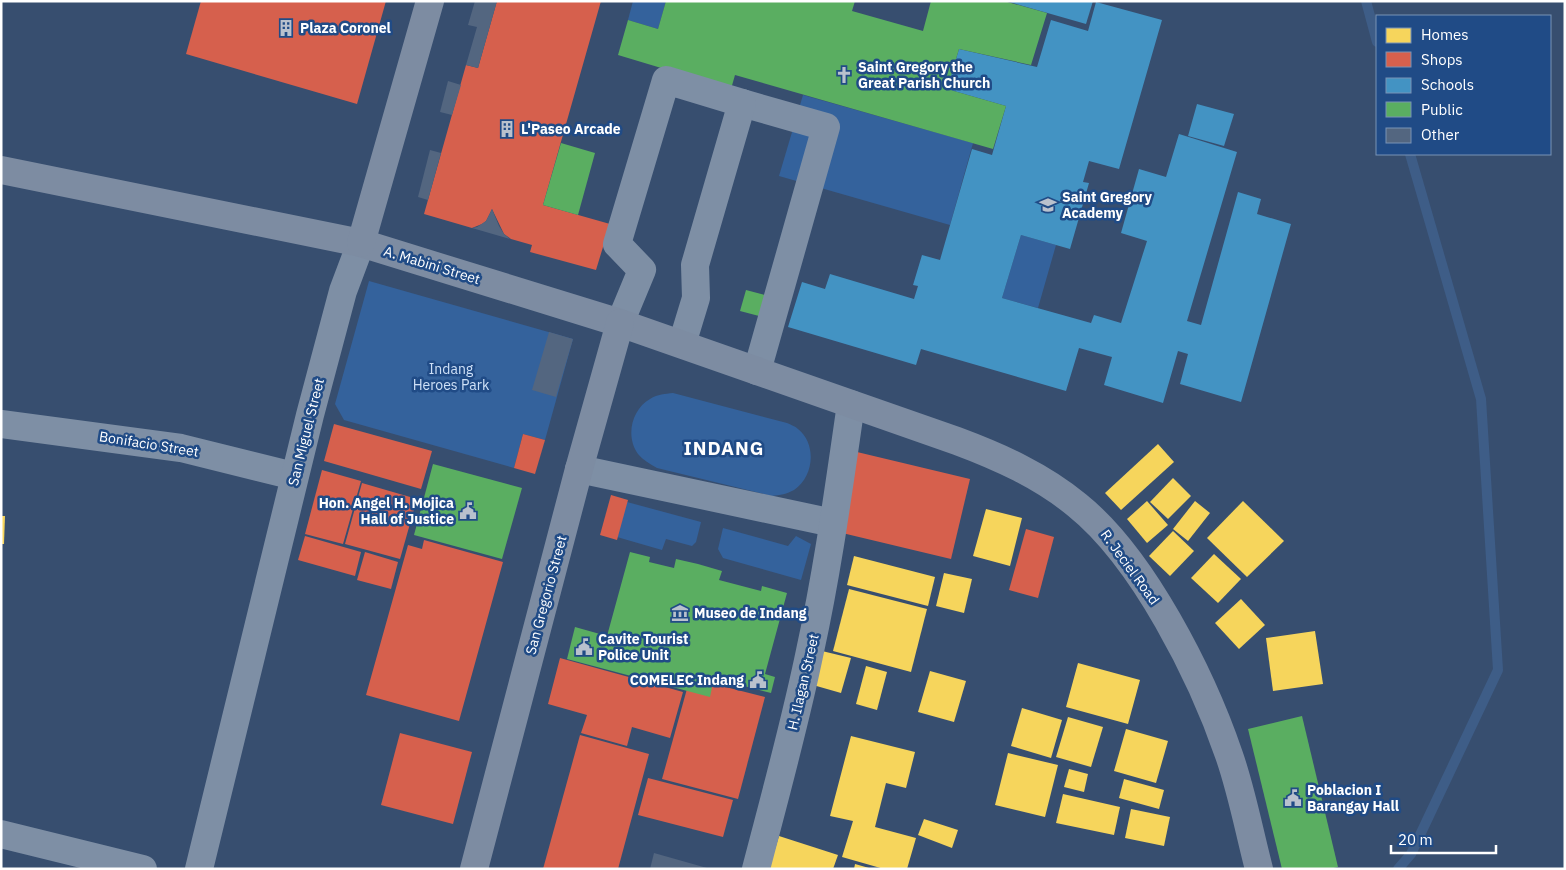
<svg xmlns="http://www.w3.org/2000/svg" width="1566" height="870" font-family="'IBM Plex Sans',sans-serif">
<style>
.green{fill:#34629c}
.homes{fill:#f6d55c}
.shops{fill:#d6604d}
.schools{fill:#4393c3}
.public{fill:#5aae61}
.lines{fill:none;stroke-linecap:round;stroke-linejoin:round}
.stream{stroke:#3e5d87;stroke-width:10}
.building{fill:#536680}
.minor{stroke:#7e8fa5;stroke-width:28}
.major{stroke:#7d8ca2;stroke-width:28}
.labels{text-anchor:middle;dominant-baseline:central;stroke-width:5;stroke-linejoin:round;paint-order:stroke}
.poi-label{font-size:14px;font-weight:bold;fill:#fff;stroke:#204b86;text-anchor:start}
.street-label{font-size:14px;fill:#fff;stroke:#204b86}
.park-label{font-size:14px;fill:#cee0f7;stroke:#204b86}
.district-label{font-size:19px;font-weight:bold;letter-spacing:1px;fill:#fff;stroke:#204b86}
</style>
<rect width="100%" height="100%" fill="#374e6f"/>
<g class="green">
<polygon points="633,1 666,1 658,29 628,20"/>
<polygon points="803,95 973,143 950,225 779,176"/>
<polygon points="1021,235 1056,245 1038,308 1002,298"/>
<polygon points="369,281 573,339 545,440 523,434 514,468 344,420 335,404"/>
<path d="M673,393L787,423C791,425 795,426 798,429C817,444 814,477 794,490C787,494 780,495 772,496L657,468C650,464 643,460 638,454C625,436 632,409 650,399C658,394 665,394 673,393Z"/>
<polygon points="627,502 701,522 696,542 692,546 666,539 662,550 617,537"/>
<polygon points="723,528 788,546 796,536 811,544 801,580 723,558 718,549"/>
</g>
<g class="homes">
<polygon points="1158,444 1174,462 1121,510 1105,493"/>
<polygon points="1173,478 1191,496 1168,519 1150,502"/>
<polygon points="1147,501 1168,525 1147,543 1127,519"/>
<polygon points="1195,501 1210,513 1188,541 1173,529"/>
<polygon points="1243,501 1284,541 1247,577 1207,538"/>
<polygon points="986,509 1022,518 1010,566 973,556"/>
<polygon points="1,516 5,516 4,544 1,544"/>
<polygon points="1173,531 1194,551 1170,576 1149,556"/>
<polygon points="1214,554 1241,579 1218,603 1191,578"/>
<polygon points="854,556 935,577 928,606 847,585"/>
<polygon points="944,573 972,579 964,613 936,606"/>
<polygon points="849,589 927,609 911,672 833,651"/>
<polygon points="1241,599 1265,625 1239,649 1215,623"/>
<polygon points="1315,631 1323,684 1273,691 1266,638"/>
<polygon points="822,651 851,658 841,693 813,685"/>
<polygon points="1078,663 1140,680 1128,724 1066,707"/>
<polygon points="866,666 887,672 877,710 856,704"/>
<polygon points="930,671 966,681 954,722 918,712"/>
<polygon points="1022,708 1062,720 1051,758 1011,746"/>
<polygon points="1068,717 1103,727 1091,767 1056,757"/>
<polygon points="1126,729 1168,741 1156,783 1114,771"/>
<polygon points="851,736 915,752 906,788 886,783 875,827 916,838 907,869 884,869 842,857 853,821 830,816"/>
<polygon points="1008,753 1058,765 1045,817 995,805"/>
<polygon points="1069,769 1088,774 1084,792 1064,787"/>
<polygon points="1124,779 1164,790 1159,809 1119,798"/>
<polygon points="1063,794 1120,807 1114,835 1056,823"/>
<polygon points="1131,809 1170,817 1164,846 1125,838"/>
<polygon points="924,819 958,830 952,848 918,835"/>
<polygon points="779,836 838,855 833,869 769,869"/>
<polygon points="855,864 869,868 869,869 854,869"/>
</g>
<g class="shops">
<polygon points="201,1 386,1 357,104 186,54"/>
<polygon points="497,1 601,1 543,205 610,224 596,270 530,252 532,245 511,239 504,234 492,209 486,221 482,224 472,228 424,214 466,65 478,68"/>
<polygon points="334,424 432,451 421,489 324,461"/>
<polygon points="523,434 545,440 535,474 514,468"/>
<polygon points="857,452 970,479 951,559 838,532"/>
<polygon points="322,470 361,481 343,544 305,534"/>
<polygon points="362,483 417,499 400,559 345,544"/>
<polygon points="611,495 628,500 617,540 600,535"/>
<polygon points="1026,529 1054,537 1038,598 1009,590"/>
<polygon points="305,536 361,552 355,576 298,560"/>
<polygon points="424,540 503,562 459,721 366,695 408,545 422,549"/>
<polygon points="365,552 398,562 391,589 357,580"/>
<polygon points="560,658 683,692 670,738 632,727 627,746 581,733 587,715 548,704"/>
<polygon points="690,678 765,697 738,799 662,779"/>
<polygon points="400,733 472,752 453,824 381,805"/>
<polygon points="580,735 649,754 618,869 543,869"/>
<polygon points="648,778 733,800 723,837 638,815"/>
</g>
<g class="schools">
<polygon points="1006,1 1093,1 1086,24"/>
<polygon points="1096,2 1162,20 1119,169 1089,161 1083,182 1089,183 1070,249 1021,235 1002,298 1091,323 1094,315 1121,323 1147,241 1121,233 1139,169 1166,177 1179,134 1237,152 1187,321 1201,325 1238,192 1261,199 1257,214 1291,224 1241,402 1180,384 1188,354 1178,351 1163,403 1104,385 1112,357 1079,348 1066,391 921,349 916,365 788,327 802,282 825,289 830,274 914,299 918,286 913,285 922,255 940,260 972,149 992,155 1006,106 947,89 959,49 1037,67 1051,20 1088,31"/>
<polygon points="1197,104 1234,114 1224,146 1188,136"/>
</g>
<g class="public">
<polygon points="666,1 855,1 852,11 923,31 931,1 1004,1 1047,13 1031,65 959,49 947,89 1006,106 993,149 735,75 731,89 618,55 628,20 658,29"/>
<polygon points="561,143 595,153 578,215 543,205"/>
<polygon points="746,290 765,295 759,316 740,311"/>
<polygon points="433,464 522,488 502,559 414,535"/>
<polygon points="630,552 650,557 649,562 674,568 676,559 698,564 722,571 719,580 761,591 762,586 787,593 765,674 775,677 771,693 714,678 710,697 567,659 575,627 607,636"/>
<polygon points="1302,716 1338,867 1329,869 1282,869 1248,729"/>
</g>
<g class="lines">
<g class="stream">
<polyline points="1366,1 1377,42"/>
<polyline points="1398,869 1411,854 1498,670 1481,399 1410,154"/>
</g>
</g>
<g class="building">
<polygon points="475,1 497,1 478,68 466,65 477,27 468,25"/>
<polygon points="448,81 461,85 452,115 440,112"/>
<polygon points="430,150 441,153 428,200 418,197"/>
<polygon points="492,209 499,226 504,234 510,239 472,228 477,227 486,221"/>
<polygon points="549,332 573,339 556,397 532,390"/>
<polygon points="654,853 707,868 707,869 650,869"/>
</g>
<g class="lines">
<g class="minor">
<polyline points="742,103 826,127 757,371"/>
<polyline points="620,323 642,270 617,244 666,80 742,103 695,265 696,298 682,344"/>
<polyline points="1,424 181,448 294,476"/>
<polyline points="579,469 833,523"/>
<polyline points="1,834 143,869"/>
<polyline points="199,869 310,415 343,291 361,243"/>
<path d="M756,869C775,796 795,724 810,651C828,569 839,486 851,404"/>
</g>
<g class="major">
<path d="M1,170L361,243L620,323L957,441C1000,457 1042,476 1077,505C1143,558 1202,676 1229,755C1242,792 1249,831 1259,869"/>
<polyline points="361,243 430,1"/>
<polyline points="474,869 579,469 620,323"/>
</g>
</g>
<defs>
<g id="building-bare" transform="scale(1.35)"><path d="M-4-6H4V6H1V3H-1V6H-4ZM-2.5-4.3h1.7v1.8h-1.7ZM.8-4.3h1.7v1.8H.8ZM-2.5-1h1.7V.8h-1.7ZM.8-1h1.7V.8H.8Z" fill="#b9c1cd" stroke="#204b86" stroke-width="2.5" paint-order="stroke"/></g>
<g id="church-bare" transform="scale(1.35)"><path d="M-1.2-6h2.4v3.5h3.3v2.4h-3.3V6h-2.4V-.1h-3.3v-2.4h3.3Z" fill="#b9c1cd" stroke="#204b86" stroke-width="2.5" paint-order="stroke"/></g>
<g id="school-bare" transform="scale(1.35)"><path d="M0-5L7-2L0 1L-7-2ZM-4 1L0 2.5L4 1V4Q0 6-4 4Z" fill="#b9c1cd" stroke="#204b86" stroke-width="2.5" paint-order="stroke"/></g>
<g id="civic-bare" transform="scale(1.35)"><path d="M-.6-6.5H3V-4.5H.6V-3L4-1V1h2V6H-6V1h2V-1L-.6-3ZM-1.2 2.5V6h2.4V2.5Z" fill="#b9c1cd" stroke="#204b86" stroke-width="2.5" paint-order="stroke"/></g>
<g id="museum-bare" transform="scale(1.35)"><path d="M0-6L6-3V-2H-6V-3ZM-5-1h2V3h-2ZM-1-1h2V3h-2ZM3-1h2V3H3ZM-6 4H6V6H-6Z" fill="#b9c1cd" stroke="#204b86" stroke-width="2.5" paint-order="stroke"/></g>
</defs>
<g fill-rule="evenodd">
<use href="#building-bare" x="286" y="28"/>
<use href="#church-bare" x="844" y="75"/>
<use href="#building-bare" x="507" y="129"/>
<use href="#school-bare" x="1048" y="205"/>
<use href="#civic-bare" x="468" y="511"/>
<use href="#museum-bare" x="680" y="613"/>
<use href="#civic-bare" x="584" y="647"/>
<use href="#civic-bare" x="758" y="680"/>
<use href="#civic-bare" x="1293" y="798"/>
</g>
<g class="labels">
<g class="poi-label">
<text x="300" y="28">Plaza Coronel</text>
<text x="858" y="67">Saint Gregory the<tspan x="858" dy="16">Great Parish Church</tspan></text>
<text x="521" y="129">L'Paseo Arcade</text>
<text x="1062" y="197">Saint Gregory<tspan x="1062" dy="16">Academy</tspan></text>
<text x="454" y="503" text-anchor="end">Hon. Angel H. Mojica<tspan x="454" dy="16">Hall of Justice</tspan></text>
<text x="694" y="613">Museo de Indang</text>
<text x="598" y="639">Cavite Tourist<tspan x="598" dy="16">Police Unit</tspan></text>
<text x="744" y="680" text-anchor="end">COMELEC Indang</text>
<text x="1307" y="790">Poblacion I<tspan x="1307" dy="16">Barangay Hall</tspan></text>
</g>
<g class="street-label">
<text transform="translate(432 265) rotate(17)">A. Mabini Street</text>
<text transform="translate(306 432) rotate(-76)">San Miguel Street</text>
<text transform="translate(149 444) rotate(9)">Bonifacio Street</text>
<text transform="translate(1130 567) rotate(54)">R. Jeciel Road</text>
<text transform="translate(546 595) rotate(-75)">San Gregorio Street</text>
<text transform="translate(803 682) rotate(-77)">H. Ilagan Street</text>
</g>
<g class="park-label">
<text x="451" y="369">Indang<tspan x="451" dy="16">Heroes Park</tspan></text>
</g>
<g class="district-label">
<text x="724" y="448">INDANG</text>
</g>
</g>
<rect width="1566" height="870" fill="none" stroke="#ffffff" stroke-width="5"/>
<rect x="1376" y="15" width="175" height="140" fill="#204b86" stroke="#7993b6"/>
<rect x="1386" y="28" width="25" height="15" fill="#f6d55c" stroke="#7993b6"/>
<text x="1421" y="40" font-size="15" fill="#ffffff">Homes</text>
<rect x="1386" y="52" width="25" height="15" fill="#d6604d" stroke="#7993b6"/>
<text x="1421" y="65" font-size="15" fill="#ffffff">Shops</text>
<rect x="1386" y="78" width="25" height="15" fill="#4393c3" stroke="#7993b6"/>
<text x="1421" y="90" font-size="15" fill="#ffffff">Schools</text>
<rect x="1386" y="102" width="25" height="15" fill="#5aae61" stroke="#7993b6"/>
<text x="1421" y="115" font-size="15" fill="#ffffff">Public</text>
<rect x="1386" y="128" width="25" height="15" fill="#536680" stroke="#7993b6"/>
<text x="1421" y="140" font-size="15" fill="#ffffff">Other</text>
<path d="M1391 845v8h105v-8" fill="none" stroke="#ffffff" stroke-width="2.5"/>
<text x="1398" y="845" font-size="15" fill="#ffffff" stroke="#204b86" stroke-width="4" paint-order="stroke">20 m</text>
</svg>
